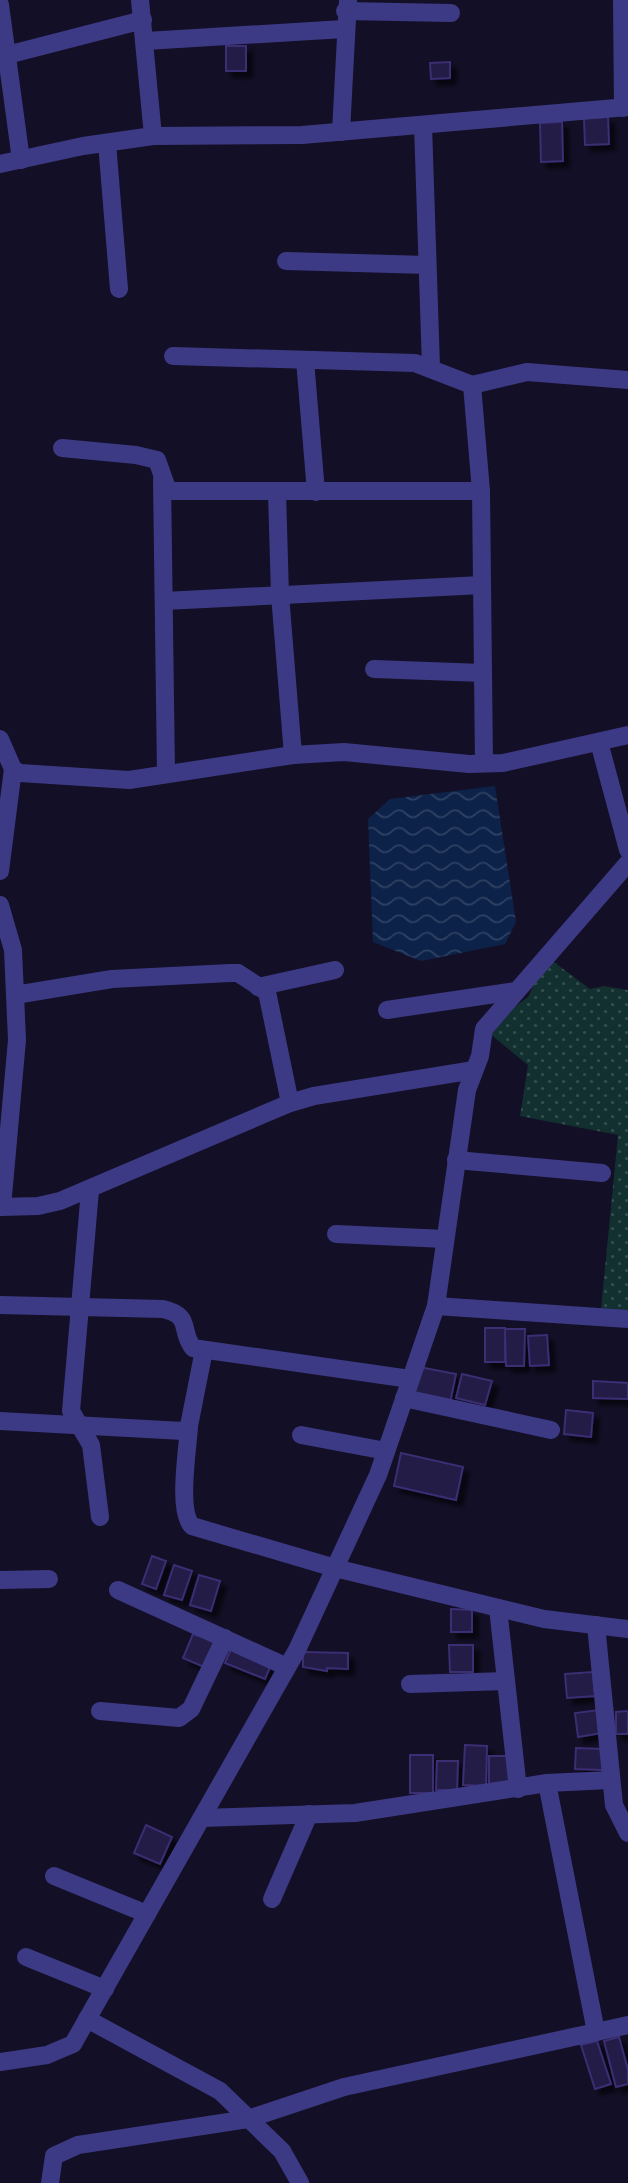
<svg xmlns="http://www.w3.org/2000/svg" width="628" height="2183" font-family="Karla,sans-serif">
<style>
.grass{fill:url(#grass-dots)}
.water{fill:url(#water-waves)}
.building{fill:#241b47;stroke:#3b2d73;stroke-width:2;filter:url(#shadow)}
.lines{fill:none;stroke-linecap:round;stroke-linejoin:round}
.minor{stroke:#3d3a85;stroke-width:18}
</style>
<defs>
<pattern id="grass-dots" width="8" height="8" patternUnits="userSpaceOnUse" patternTransform="scale(1.75)"><rect width="8" height="8" fill="#12302f"/><path d="M2 2h.1M6 6h.1" fill="none" stroke="#344d4e" stroke-width="1.8" stroke-linecap="round"/></pattern>
<pattern id="water-waves" width="16" height="10" patternUnits="userSpaceOnUse" patternTransform="scale(1.75)"><rect width="16" height="10" fill="#0c2248"/><path d="M0 5q4-4 8 0t8 0" fill="none" stroke="#2f4163"/></pattern>
<filter id="shadow"><feDropShadow dx="6" dy="6" stdDeviation="2" flood-color="#0009"/></filter>
</defs>
<rect width="100%" height="100%" fill="#130f26"/>
<polygon class="grass" points="547,957 590,989 604,986 628,990 628,1311 601,1309 618,1135 520,1116 528,1065 484,1029 528,997"/>
<polygon class="water" points="495,786 516,922 505,944 421,961 373,942 368,819 390,799"/>
<g class="building">
<rect x="226" y="46" width="20" height="25"/>
<polygon points="450,62 450,78 431,79 430,63"/>
<polygon points="608,117 609,144 585,145 584,118"/>
<polygon points="562,122 563,161 541,162 540,123"/>
<rect x="485" y="1328" width="20" height="34"/>
<polygon points="505,1329 525,1329 524,1366 506,1366"/>
<polygon points="547,1335 549,1365 530,1366 528,1336"/>
<polygon points="419,1367 456,1374 450,1403 414,1396"/>
<polygon points="462,1374 492,1381 485,1405 456,1398"/>
<polygon points="593,1381 628,1383 628,1399 593,1398"/>
<polygon points="566,1410 593,1413 591,1437 564,1434"/>
<polygon points="401,1453 463,1467 456,1500 394,1486"/>
<polygon points="152,1556 166,1561 156,1589 142,1584"/>
<polygon points="174,1565 192,1571 182,1600 164,1595"/>
<polygon points="199,1575 220,1581 211,1611 190,1605"/>
<polygon points="451,1609 472,1610 472,1632 451,1632"/>
<polygon points="200,1632 215,1641 204,1667 183,1658 193,1634 198,1636"/>
<polygon points="449,1645 473,1645 473,1672 450,1672"/>
<polygon points="231,1649 271,1665 265,1679 225,1663"/>
<polygon points="303,1652 348,1653 348,1669 327,1668 327,1671 303,1667"/>
<polygon points="593,1672 595,1696 567,1698 565,1674"/>
<polygon points="599,1710 602,1733 578,1737 575,1713"/>
<polygon points="628,1711 628,1734 616,1734 616,1712"/>
<polygon points="465,1745 487,1746 486,1786 463,1785"/>
<polygon points="576,1748 604,1749 603,1770 575,1769"/>
<rect x="410" y="1755" width="23" height="38"/>
<polygon points="489,1756 511,1756 511,1783 489,1784"/>
<polygon points="437,1761 458,1761 457,1790 436,1790"/>
<polygon points="146,1825 172,1837 160,1864 134,1853"/>
<polygon points="619,2037 628,2070 628,2084 616,2087 604,2041"/>
<polygon points="597,2041 611,2084 595,2089 581,2045"/>
</g>
<g class="lines">
<g class="minor">
<polyline points="140,0 153,136"/>
<polyline points="622,0 623,108"/>
<polyline points="0,5 21,160"/>
<polyline points="345,11 451,13"/>
<polyline points="146,41 344,29"/>
<polyline points="7,55 143,20"/>
<polyline points="423,125 431,367"/>
<polyline points="341,132 348,0"/>
<polyline points="107,143 119,289"/>
<polyline points="0,164 83,146 153,136 302,135 628,107"/>
<polyline points="286,261 427,265"/>
<polyline points="173,356 415,363 472,385 481,491 484,763"/>
<polyline points="305,360 316,492"/>
<polyline points="472,385 527,372 628,380"/>
<polyline points="62,448 136,455 157,460 168,491 481,491"/>
<polyline points="162,480 166,773"/>
<polyline points="277,492 280,595 293,755"/>
<polyline points="164,601 482,585"/>
<polyline points="374,669 483,673"/>
<polyline points="0,739 13,769 20,773 129,780 293,755 344,752 469,764 503,763 628,735"/>
<polyline points="599,742 628,850"/>
<polyline points="0,871 13,769"/>
<polyline points="0,905 13,950 17,1040 2,1207"/>
<polyline points="258,987 335,970"/>
<polyline points="15,995 112,979 230,973 238,973 267,992 290,1103"/>
<polyline points="387,1010 516,991"/>
<polyline points="456,1160 602,1173"/>
<polyline points="90,1190 71,1411 91,1445 100,1517"/>
<polyline points="0,1207 38,1206 60,1201 290,1103 314,1096 474,1070"/>
<polyline points="336,1234 445,1239"/>
<path d="M0,1305L163,1309C193,1316 179,1330 193,1348L410,1379"/>
<polyline points="436,1306 628,1319"/>
<polyline points="404,1398 551,1430"/>
<polyline points="0,1421 183,1431 189,1426 204,1350"/>
<path d="M189,1426C188,1448 177,1511 192,1526L335,1568L544,1619L628,1629"/>
<polyline points="301,1435 386,1451"/>
<polyline points="0,1580 49,1579"/>
<polyline points="118,1590 287,1667"/>
<polyline points="498,1608 518,1789"/>
<polyline points="596,1625 614,1805 628,1833"/>
<polyline points="410,1684 506,1681"/>
<polyline points="100,1711 179,1718 191,1709 225,1638"/>
<polyline points="547,1783 596,2032"/>
<polyline points="202,1818 355,1813 547,1783 610,1780"/>
<polyline points="54,1876 147,1914"/>
<polyline points="272,1899 309,1814"/>
<polyline points="26,1957 105,1989"/>
<polyline points="87,2019 220,2091 282,2151 300,2183"/>
<polyline points="0,2062 47,2055 73,2044 297,1650 378,1475 436,1306 467,1090 480,1056 484,1029 628,863"/>
<polyline points="50,2183 54,2156 78,2145 248,2119 344,2087 628,2025"/>
</g>
</g>
</svg>
